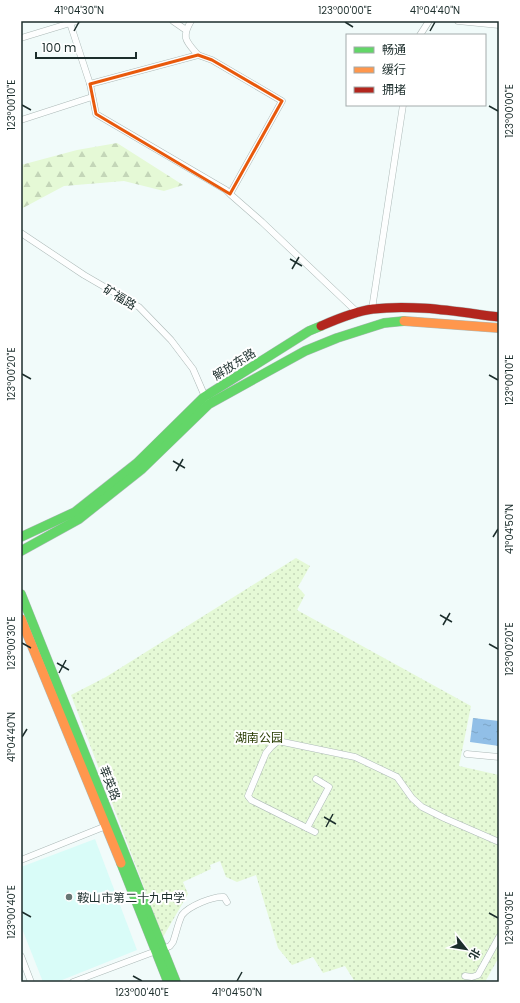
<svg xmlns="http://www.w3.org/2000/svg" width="520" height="1003" font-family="Poppins,'Noto Sans SC',sans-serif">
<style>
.built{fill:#d9fcf8}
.forest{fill:url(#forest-firs)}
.park{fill:url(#park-dots)}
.water{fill:url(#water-ripples)}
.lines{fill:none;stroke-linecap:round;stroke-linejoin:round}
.street-casing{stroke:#acb9b7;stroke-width:7}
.fast-casing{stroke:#acb9b7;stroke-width:10}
.slow-casing{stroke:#acb9b7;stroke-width:10}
.jam-casing{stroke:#acb9b7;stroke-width:10}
.street{stroke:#fdfefe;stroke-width:6}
.fast{stroke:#63d668;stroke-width:9}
.slow{stroke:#ff974d;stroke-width:9}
.jam{stroke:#b3261e;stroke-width:9}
.marked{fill:none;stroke:#e8590c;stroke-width:3;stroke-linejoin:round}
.ticks{fill:none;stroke:#1c2e2c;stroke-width:1.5}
.poi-dot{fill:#677674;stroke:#fff;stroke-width:1.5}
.labels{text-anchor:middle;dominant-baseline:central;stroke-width:4;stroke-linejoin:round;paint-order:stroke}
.street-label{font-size:12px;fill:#1c2e2c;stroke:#fff}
.park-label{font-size:12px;fill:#283b02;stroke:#fff}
.poi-label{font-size:12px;fill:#1c2e2c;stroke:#fff;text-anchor:start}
.neatline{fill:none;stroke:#1c2e2c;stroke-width:1.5}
.ticks-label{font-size:10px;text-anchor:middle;fill:#1c2e2c}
</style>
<defs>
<pattern id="forest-firs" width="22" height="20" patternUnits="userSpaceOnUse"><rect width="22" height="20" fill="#e5f9d6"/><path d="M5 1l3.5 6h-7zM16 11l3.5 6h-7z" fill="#c4d6b8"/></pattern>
<pattern id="park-dots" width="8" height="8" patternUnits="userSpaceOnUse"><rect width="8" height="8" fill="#e5f9d6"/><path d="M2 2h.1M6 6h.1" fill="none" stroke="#c4d6b8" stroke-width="1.8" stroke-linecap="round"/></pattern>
<pattern id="water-ripples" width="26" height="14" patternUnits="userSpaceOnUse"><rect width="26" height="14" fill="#91bfe7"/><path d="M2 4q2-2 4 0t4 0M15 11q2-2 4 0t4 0" fill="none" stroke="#7ca4c6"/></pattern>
</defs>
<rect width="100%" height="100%" fill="#f1fbfa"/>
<polygon class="built" points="95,839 137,950 57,982 43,982 21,926 21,867"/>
<polygon class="forest" points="117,143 183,185 164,191 124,181 64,186 21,209 21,165 77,150"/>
<polygon class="park" points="296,558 310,566 298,587 305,595 297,610 471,706 459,766 499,775 499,957 485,982 355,982 345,966 323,973 313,957 292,965 278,948 256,875 237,882 226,877 220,861 210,865 211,869 183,882 188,894 163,937 71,695 106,677"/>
<polygon class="water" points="473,718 499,721 499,746 470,742"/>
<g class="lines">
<g class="street-casing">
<g id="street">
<polyline points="173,21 186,30"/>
<path d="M191,21C181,38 186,41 198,55"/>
<polyline points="458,21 499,25"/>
<polyline points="70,23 90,84"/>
<polyline points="420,35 429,21"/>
<polyline points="21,38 77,21"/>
<polyline points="21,120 92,97"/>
<polyline points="230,194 282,101 212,60 198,55 90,84 96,114 226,190 230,194 262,222 358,313"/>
<polyline points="21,233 84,275 139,307 171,340 193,369 206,399"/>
<polyline points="372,309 403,105"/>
<polyline points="467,754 499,757"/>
<polyline points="307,828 329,787 316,779"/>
<polyline points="315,832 251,800 248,796 266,753 271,747 278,741 355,757 397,777 412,798 422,807 444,818 499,842"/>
<polyline points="21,860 106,826"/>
<path d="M163,949L170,946L173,942C176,934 178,923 182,915C189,906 213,896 224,897L227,902"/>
<polyline points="21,956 31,982"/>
<polyline points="465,976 472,977 478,975 499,937"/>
<polyline points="73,982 156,951"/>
</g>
</g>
<g class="fast-casing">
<g id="fast">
<polyline points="21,537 75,512 137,463 204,397 309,331 321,326"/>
<polyline points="21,551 79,519 142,469 209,404 305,351 337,338 384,323 404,321"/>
<polyline points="21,594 176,982"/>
<polyline points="121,863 168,982"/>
</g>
</g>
<g class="slow-casing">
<g id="slow">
<polyline points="404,321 499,328"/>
<polyline points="21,619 121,863"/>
</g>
</g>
<g class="jam-casing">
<path id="jam" d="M321,326C337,319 356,311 373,309C415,304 458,312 499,317"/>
</g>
<use href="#street" class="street"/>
<use href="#fast" class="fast"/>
<use href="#slow" class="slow"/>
<use href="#jam" class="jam"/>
</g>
<path class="marked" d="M198,55L212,60L282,101L230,194L96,114L90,84Z"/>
<path class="ticks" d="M345,22L353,27M74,31L79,22M430,31L435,22M22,105L31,110M489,106L498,111M290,259L302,266M292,269L299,257M22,374L31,379M489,375L498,380M173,461L185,468M176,471L183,459M493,537L498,529M440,615L452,622M443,625L450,613M22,643L31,648M489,644L498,649M57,663L69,670M59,673L66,660M22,737L27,729M324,817L336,824M326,827L333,814M22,912L31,917M489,913L498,918M133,976L142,981M237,981L242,972"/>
<circle class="poi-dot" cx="69" cy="897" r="4"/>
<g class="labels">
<g class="street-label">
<text transform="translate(120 297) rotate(31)">矿福路</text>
<text transform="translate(234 364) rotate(-32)">解放东路</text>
<text transform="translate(110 783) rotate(68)">莘英路</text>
</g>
<g class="park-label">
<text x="259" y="737">湖南公园</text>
</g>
<g class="poi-label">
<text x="77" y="897">鞍山市第二十九中学</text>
</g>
</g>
<rect width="520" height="1003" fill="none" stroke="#ffffff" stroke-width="44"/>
<rect x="346" y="34" width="140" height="72" fill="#ffffff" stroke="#a4abab"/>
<rect x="354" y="47" width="20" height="6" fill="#63d668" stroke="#a4abab"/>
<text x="382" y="54" font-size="12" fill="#1c2e2c">畅通</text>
<rect x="354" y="67" width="20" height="6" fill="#ff974d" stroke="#a4abab"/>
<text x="382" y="74" font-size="12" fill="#1c2e2c">缓行</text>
<rect x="354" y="87" width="20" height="6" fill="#b3261e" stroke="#a4abab"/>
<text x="382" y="94" font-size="12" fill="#1c2e2c">拥堵</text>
<g transform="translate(466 949) rotate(120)" stroke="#ffffff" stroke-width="3" paint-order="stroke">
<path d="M0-3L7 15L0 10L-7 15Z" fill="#1c2e2c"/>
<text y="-6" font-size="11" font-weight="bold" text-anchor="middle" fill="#1c2e2c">北</text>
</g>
<path d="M36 52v6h100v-6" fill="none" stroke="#1c2e2c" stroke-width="2"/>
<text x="42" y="52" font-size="12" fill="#1c2e2c" stroke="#ffffff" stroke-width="3" paint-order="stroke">100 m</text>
<rect x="22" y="22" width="476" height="959" class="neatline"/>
<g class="ticks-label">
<text x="79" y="14">41°04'30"N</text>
<text x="345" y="14">123°00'00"E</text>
<text x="435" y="14">41°04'40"N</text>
<text transform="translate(11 105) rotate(-90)" y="4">123°00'10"E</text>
<text transform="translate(509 111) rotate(-90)" y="4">123°00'00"E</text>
<text transform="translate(11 374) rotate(-90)" y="4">123°00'20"E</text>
<text transform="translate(509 380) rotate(-90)" y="4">123°00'10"E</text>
<text transform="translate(509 529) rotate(-90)" y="4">41°04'50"N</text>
<text transform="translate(11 643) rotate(-90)" y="4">123°00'30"E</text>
<text transform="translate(509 649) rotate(-90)" y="4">123°00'20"E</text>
<text transform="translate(11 737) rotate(-90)" y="4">41°04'40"N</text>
<text transform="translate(11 912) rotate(-90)" y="4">123°00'40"E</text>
<text transform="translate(509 918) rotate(-90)" y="4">123°00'30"E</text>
<text x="142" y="996">123°00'40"E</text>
<text x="237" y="996">41°04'50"N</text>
</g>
</svg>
